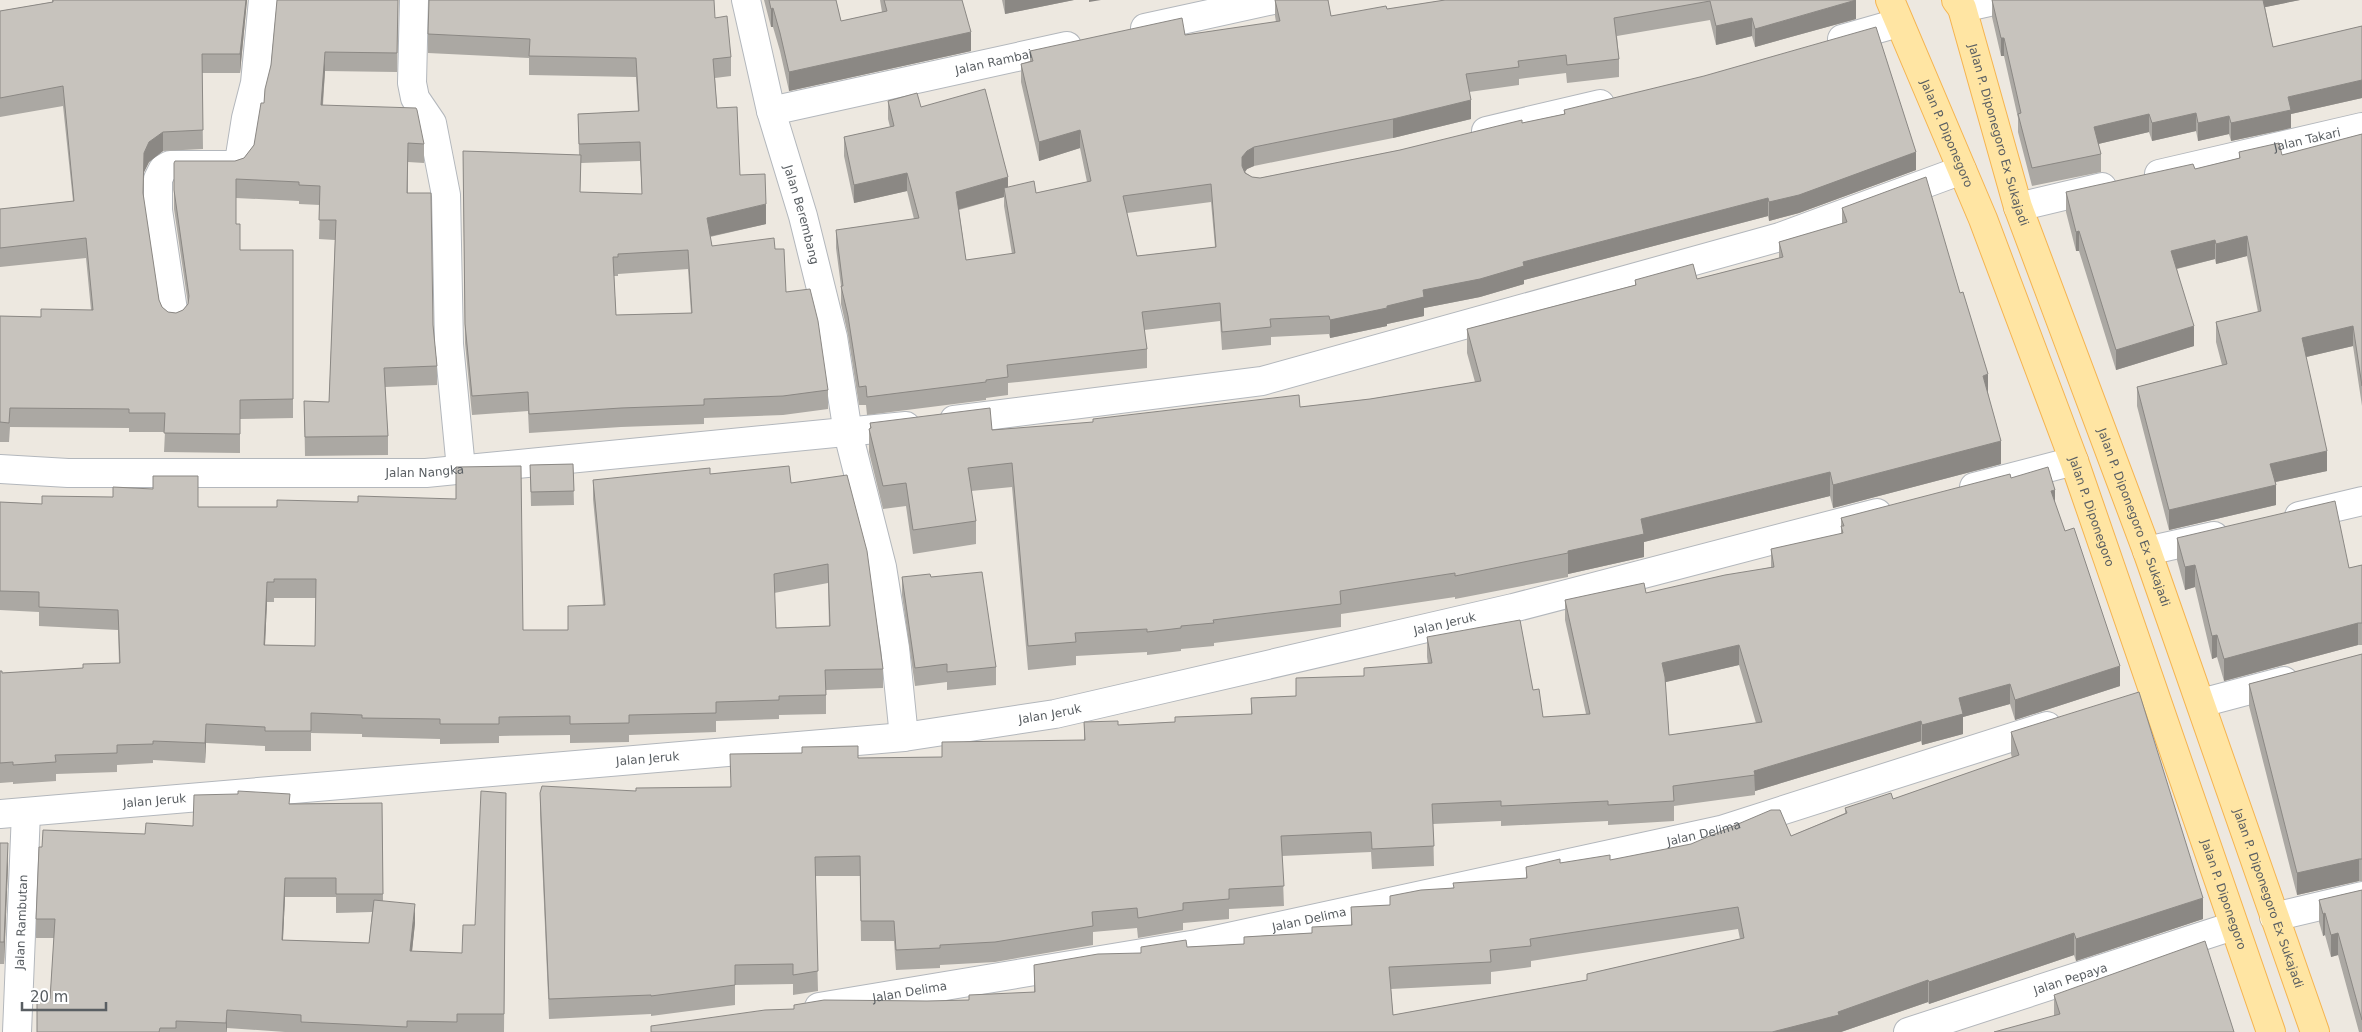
<svg xmlns="http://www.w3.org/2000/svg" width="2362" height="1032" font-family="'DejaVu Sans',sans-serif">
<style>
.lines{fill:none;stroke-linecap:round;stroke-linejoin:round}
.minor-casing{stroke:#b3b7bc;stroke-width:30}
.major-casing{stroke:#f5b450;stroke-width:30}
.minor{stroke:#fff;stroke-width:28}
.major{stroke:#ffe5a3;stroke-width:28}
.wall{fill:#aba8a3;fill-rule:evenodd}
.shaded-wall{fill:#8b8884}
.building{fill:#c7c3bd;stroke:#8b8884;fill-rule:evenodd}
.labels{text-anchor:middle;dominant-baseline:central;stroke-width:4.5;stroke-linejoin:round;paint-order:stroke}
.street-label{font-size:12px;fill:#595e62;stroke:#fff}
</style>
<rect width="100%" height="100%" fill="#ede8e0"/>
<g class="lines">
<g class="minor-casing">
<g id="minor">
<polyline points="414,0 412,83 415,98 432,123 446,195 449,344 461,469"/>
<path id="s1" d="M746,0L771,111L803,216L833,337L848,433L882,567L895,648L904,737"/>
<polyline points="1962,8 1998,0"/>
<polyline points="1145,28 1273,0"/>
<polyline points="1842,39 1898,23"/>
<path id="s2" d="M771,111L1067,46"/>
<polyline points="1486,131 1600,104"/>
<path id="s3" d="M2159,174L2362,127"/>
<polyline points="2018,207 2102,187"/>
<polyline points="174,317 158,210 158,179 163,169 170,165 235,165 239,162 246,118 255,83 263,0"/>
<polyline points="954,420 1262,381 1780,237 1962,170"/>
<path id="s4" d="M0,469L68,473H426L906,426"/>
<polyline points="1974,487 2074,461"/>
<polyline points="2299,516 2362,501"/>
<polyline points="2147,551 2214,536"/>
<polyline points="2201,703 2284,681"/>
<path id="s5" d="M0,814L904,737L1055,714L1513,608L1877,513"/>
<polyline points="2274,917 2362,896"/>
<path id="s6" d="M819,1007L1197,944L1721,830L2047,726"/>
<path id="s7" d="M17,1032L26,812"/>
<path id="s8" d="M1908,1032L2233,926"/>
</g>
</g>
<g class="major-casing">
<g id="major">
<path id="s9" d="M1890,0L1983,219L2074,461L2271,1032"/>
<path id="s10" d="M1956,0L1962,8L2018,207L2147,551L2315,1032"/>
</g>
</g>
<use href="#minor" class="minor"/>
<use href="#major" class="major"/>
</g>
<g class="wall">
<polygon points="52,0 247,0 240,73 202,73 203,149 163,151 149,162 144,172 143,197 159,300 162,307 168,312 176,313 183,310 188,304 174,209 174,163 235,161 244,158 254,145 264,103 265,89 398,0 397,72 325,71 323,105 424,144 424,163 408,162 408,193 433,325 437,366 437,385 385,387 388,436 388,455 305,456 304,401 329,402 335,240 319,239 320,205 299,204 299,201 236,198 236,224 240,250 293,250 293,418 240,419 240,453 164,452 165,432 129,432 129,428 10,427 9,442 0,442 0,316 41,317 91,310 86,258 0,267 0,209 73,201 63,106 0,117 0,11 52,2"/>
<polygon points="764,0 836,0 841,21 882,12 880,0 962,0 971,51 789,91 780,51 773,27 771,27"/>
<polygon points="1002,0 1074,0 1005,14"/>
<path d="M1275,0H1328L1331,16L1387,9L1445,0H1856V19L1755,47L1752,36L1716,45L1710,20L1617,36L1619,59V77L1567,83L1566,73L1519,79V85L1469,92L1471,119L1393,138L1254,166L1247,169L1245,172L1252,177L1260,178L1400,150L1564,114V110L1916,170L1799,213L1769,221L1768,216L1524,280V284L1480,297L1424,308V316L1387,324V326L1330,338L1329,334L1271,337V345L1222,350L1220,321L1144,330L1147,349V368L1008,383V395L986,398V400L867,415L866,405H859L848,335L841,304V286L836,248V230L914,219L907,191L854,203L844,156V137L890,127L888,119V101L921,107L1008,187L1036,193L1087,182L1080,148L1039,161L1021,82V64L1030,61V51L1185,35L1276,22L1275,16ZM1004,197V206L1012,254L966,260L959,210ZM1211,202L1215,247L1137,256L1127,213Z"/>
<polygon points="1992,0 2300,0 2265,7 2273,47 2362,26 2362,98 2291,114 2291,128 2231,141 2229,134 2198,141 2196,131 2152,141 2149,132 2098,144 2101,154 2101,172 2032,186 2018,132 2018,118 2004,56 2001,56 1992,17"/>
<path d="M715,18L731,57V76L715,78L717,108L740,175L766,224L710,237L712,246L775,249L786,292L828,390V409L783,415L704,418V424L621,427L529,433L528,411L472,415L465,343L463,151L579,155L578,114L638,111L636,77L529,75V58L428,53V34ZM640,161L642,194L580,192L581,163ZM688,269L691,313L616,315L614,276H618V274Z"/>
<polygon points="2362,134 2362,406 2353,346 2306,357 2327,471 2276,482 2276,505 2169,530 2137,406 2137,387 2222,365 2216,342 2216,322 2258,312 2247,256 2216,264 2215,259 2177,269 2194,346 2116,370 2079,251 2076,251 2066,212 2066,192 2195,169 2239,158 2239,152 2282,155"/>
<polygon points="1842,208 1988,393 2001,464 1833,508 1830,496 1644,542 1644,557 1568,574 1568,577 1455,599 1455,597 1341,614 1341,627 1214,643 1214,646 1181,649 1181,651 1147,655 1147,652 1076,656 1076,665 1028,670 1012,487 971,491 976,521 976,544 913,554 906,506 883,509 869,452 869,429 870,429 870,423 992,430 1300,407 1370,399 1475,382 1467,353 1467,329 1635,285 1635,280 1697,279 1779,258 1779,242 1842,224"/>
<polygon points="573,464 574,505 531,506 530,465"/>
<path d="M710,474L791,483L883,669V688L826,690V714L779,715V719L716,721V732L629,735V742L570,743V735L499,736V743L440,744V739L362,737V734L311,733V751H265V746L206,743L205,763L153,760V763L117,765V772L56,774V781L13,784V782L0,783V671L2,673L83,668L119,663L118,630L39,626V612L0,610V502L42,504L198,507L523,630H568L603,605L593,499V480ZM828,583L829,626L776,628L774,593ZM274,598H316L315,646L265,645L267,602H274Z"/>
<path d="M2011,478L2055,504L2120,686L2015,720L2010,704L1963,717V734L1922,745L1921,741L1755,791V795L1674,806V821L1608,825V821L1501,826V821L1433,824L1434,866L1372,869L1371,852L1282,856L1284,906L1229,909V919L1183,923V930L1138,938L1137,928L1093,932V945L995,962L940,965V968L896,970L894,941H861L860,876H815L818,991L793,995V984L735,985V1005L651,1016V1014L549,1019L540,813V793L636,791L730,787L858,758L942,757L1084,740V722L1118,725L1175,722L1251,714V698L1296,696V678L1364,676V668L1428,664L1427,657V637L1533,690L1543,717L1586,714L1565,620V600L1646,593L1771,567V549L1841,534V518ZM1739,665L1756,723L1669,735L1665,682Z"/>
<polygon points="2177,538 2349,568 2362,565 2362,645 2358,645 2224,681 2217,657 2212,659 2195,587 2185,590 2177,560"/>
<polygon points="902,577 931,577 996,667 996,685 947,690 947,682 915,686 902,595"/>
<polygon points="2362,654 2362,881 2359,881 2297,895 2249,706 2249,684"/>
<path d="M2011,732L2203,919L2076,961L2074,955L1929,1004L1928,1002L1841,1032L794,1009L969,1000L1034,992V965L1141,953V947H1187L1244,944V937L1312,933L1351,925V907L1390,905V896L1526,878V867L1560,863L1610,860L1791,836L1845,813V808L1893,799L2012,758L2011,754ZM1738,929L1740,939L1587,974V980L1393,1015L1391,989L1491,984V972L1531,967V961Z"/>
<path d="M506,793L504,1032H285L227,1028V1032H37L50,999L54,938H36V919L145,834L193,826L290,804L382,803L383,901L415,923L412,951L462,953L475,925ZM285,897H336V913L372,912L369,943L283,940Z"/>
<polygon points="0,843 8,865 4,964 0,964"/>
<polygon points="2362,890 2362,1032 2359,1032 2338,955 2331,957 2325,935 2323,936 2319,922 2319,900"/>
<polygon points="2054,995 2234,1032 2054,1016"/>
</g>
<g class="shaded-wall">
<polygon points="246,0 247,0 240,73 240,54"/>
<polygon points="1005,0 1074,0 1005,14"/>
<polygon points="1089,0 1101,0 1089,2"/>
<polygon points="1856,0 1856,19 1755,47 1755,29"/>
<polygon points="2261,0 2300,0 2261,8"/>
<polygon points="773,8 773,27 771,27 771,9"/>
<polygon points="1752,18 1752,36 1716,45 1716,26"/>
<polygon points="971,32 971,51 789,91 789,72"/>
<rect x="2001" y="38" width="3" height="18"/>
<polygon points="325,52 325,71 321,124 321,105"/>
<polygon points="2362,80 2362,98 2291,114 2291,128 2231,141 2231,123 2288,97"/>
<polygon points="1471,100 1471,119 1393,138 1393,119"/>
<polygon points="2196,113 2196,131 2152,141 2152,123"/>
<polygon points="2149,114 2149,132 2094,145 2094,127"/>
<polygon points="2229,116 2229,134 2198,141 2198,123"/>
<polygon points="1080,130 1080,148 1039,161 1039,142"/>
<polygon points="163,132 163,151 149,162 144,172 143,212 144,153 149,142"/>
<polygon points="1254,147 1254,166 1247,169 1242,176 1242,157 1247,151"/>
<polygon points="1916,152 1916,170 1799,213 1769,221 1769,202"/>
<polygon points="907,173 907,191 854,203 854,185"/>
<polygon points="1008,177 1008,195 1004,188 1004,197 956,210 956,192"/>
<polygon points="1768,198 1768,216 1524,280 1524,284 1480,297 1424,308 1424,316 1387,324 1387,326 1330,338 1330,320 1387,306 1423,290 1523,262"/>
<polygon points="766,204 766,224 707,237 707,218"/>
<polygon points="2079,231 2079,251 2076,251 2076,232"/>
<polygon points="2247,236 2247,256 2216,264 2216,244"/>
<polygon points="2215,240 2215,259 2171,270 2171,251"/>
<polygon points="2194,326 2194,346 2116,370 2116,350"/>
<polygon points="2353,326 2353,346 2302,358 2302,338"/>
<polygon points="1988,374 1988,397 1983,376"/>
<polygon points="2001,441 2001,464 1833,508 1833,485"/>
<polygon points="2327,451 2327,471 2270,483 2270,464"/>
<polygon points="1830,472 1830,496 1644,542 1644,557 1568,574 1568,551 1641,519"/>
<polygon points="2276,485 2276,505 2169,530 2169,510"/>
<polygon points="2055,490 2055,510 2051,491"/>
<polygon points="2195,565 2195,587 2185,590 2185,567"/>
<polygon points="267,582 267,602 264,665 264,645"/>
<polygon points="2358,623 2358,645 2224,681 2224,659"/>
<polygon points="2217,635 2217,657 2212,659 2212,636"/>
<polygon points="1739,645 1739,665 1662,683 1662,663"/>
<polygon points="2120,666 2120,686 2015,720 2015,700"/>
<polygon points="2010,684 2010,704 1963,717 1963,734 1922,745 1922,725 1959,698"/>
<polygon points="1921,721 1921,741 1755,791 1754,771"/>
<polygon points="206,724 206,743 205,763 205,743"/>
<polygon points="8,843 8,865 4,964 4,942"/>
<polygon points="2359,859 2359,881 2297,895 2297,873"/>
<polygon points="285,878 285,897 282,958 282,940"/>
<polygon points="2203,898 2203,919 2076,961 2076,939"/>
<polygon points="415,904 415,923 410,970 410,951"/>
<polygon points="2325,913 2325,935 2323,936 2323,914"/>
<polygon points="2074,933 2074,955 1929,1004 1929,982"/>
<polygon points="2338,933 2338,955 2331,957 2331,935"/>
<polygon points="1928,980 1928,1002 1841,1032 1772,1032 1838,1012"/>
<polygon points="227,1010 227,1028 226,1032 226,1023"/>
</g>
<g class="building">
<polygon points="53,0 246,0 240,54 202,54 203,130 163,132 149,142 144,153 143,193 159,300 162,307 168,312 176,313 183,310 188,304 189,296 174,190 174,163 175,161 235,161 244,158 254,145 261,103 264,103 265,89 271,65 277,0 398,0 397,53 325,52 321,105 416,108 417,110 424,144 408,143 407,193 431,193 433,325 437,366 384,368 388,436 305,437 304,401 329,402 336,220 319,220 320,186 299,185 299,182 236,179 236,224 240,224 240,250 293,250 293,399 240,400 240,434 164,433 165,413 129,413 129,409 10,408 9,423 0,422 0,316 41,317 41,309 93,310 86,238 0,248 0,209 74,201 63,86 0,98 0,11 53,2"/>
<path d="M429,0H714L715,18L727,16L731,57L713,59L717,108L737,107L740,175L765,174L766,204L707,218L712,246L774,238L775,249H784L786,292L810,289L818,321L828,390L783,396L704,399V405L621,408L529,414L528,392L472,396L465,324L463,151L581,155L580,192L642,194L640,142L579,144L578,114L639,111L636,58L529,56L530,39L428,34ZM688,250L692,313L616,315L613,257H618V254Z"/>
<polygon points="769,0 836,0 841,21 887,11 884,0 962,0 971,32 789,72 780,33 773,8 771,9"/>
<path d="M1275,0H1328L1331,16L1386,6L1387,9L1445,0H1856L1755,29L1752,18L1716,26L1710,1L1614,18L1619,59L1567,65L1566,55L1518,61L1519,67L1466,74L1471,100L1393,119L1254,147L1247,151L1242,157V166L1245,173L1252,177L1260,178L1400,150L1522,120V123L1565,114L1564,110L1704,76L1876,27L1916,152L1799,195L1769,202L1768,198L1523,262L1524,266L1480,279L1423,290L1424,297L1387,306V308L1330,320L1329,316L1270,319L1271,327L1222,332L1220,303L1142,312L1147,349L1007,365L1008,377L986,380V382L867,397L866,386L859,387L848,316L841,286H843L836,230L919,218L907,173L854,185L844,137L894,126L888,101L917,93L921,107L985,89L1008,177L956,192L966,260L1015,253L1004,188L1034,181L1036,193L1091,181L1080,130L1039,142L1021,64L1033,61L1030,51L1182,18L1185,35L1280,21ZM1211,184L1216,247L1137,256L1123,196Z"/>
<polygon points="1992,0 2263,0 2273,47 2362,26 2362,80 2288,97 2291,110 2231,123 2229,116 2198,123 2196,113 2152,123 2149,114 2094,127 2101,154 2032,168 2018,114 2021,113 2004,38 2001,38"/>
<polygon points="2362,134 2362,386 2353,326 2302,338 2327,451 2270,464 2276,485 2169,510 2137,387 2227,364 2216,322 2261,311 2247,236 2216,244 2215,240 2171,251 2194,326 2116,350 2079,231 2076,232 2066,192 2193,164 2195,169 2240,158 2239,152 2279,143 2282,155"/>
<polygon points="1926,177 1960,293 1963,292 1988,374 1983,376 2001,441 1833,485 1830,472 1641,519 1644,534 1568,551 1568,553 1455,576 1455,573 1340,591 1341,604 1213,620 1214,623 1181,626 1181,628 1147,632 1147,629 1075,633 1076,642 1028,646 1012,463 968,468 976,521 913,530 906,483 883,486 869,429 871,428 870,423 990,408 992,430 1093,422 1093,419 1299,395 1300,407 1370,399 1481,381 1467,329 1636,285 1635,280 1693,264 1697,279 1783,257 1779,242 1847,222 1842,208"/>
<polygon points="573,464 574,491 531,492 530,465"/>
<path d="M521,466L523,630H568V606L605,605L593,480L710,468V474L789,466L791,483L847,475L867,551L883,669L825,670L826,695L779,696V700L716,702V713L629,715V723L570,724V716L499,717V724H440V719L362,718V715L311,713V731H265V727L206,724L205,743L153,741V744L117,745V753L55,755L56,762L13,765V762L0,763V671H2V673L83,668V664L120,663L118,610L39,607V592L0,591V502L42,504V496L113,497V487L153,489V476H198V507H277V500L358,502V496L456,499V467ZM828,564L830,626L776,628L774,574ZM274,579H316L315,646L264,645L267,582H274Z"/>
<path d="M2048,467L2055,490L2051,491L2065,531L2074,528L2120,666L2015,700L2010,684L1959,698L1963,714L1922,725L1921,721L1754,771L1755,775L1673,786L1674,801L1608,805V801L1501,806V801L1432,804L1434,846L1372,849L1371,832L1281,836L1284,886L1229,889V899L1183,903V910L1138,918L1137,908L1092,912L1093,926L995,942L940,945V948L896,950L894,921H861L860,856L815,857L818,971L793,975V964L735,965V985L651,996V995L549,999L540,793L542,786L636,791V788L731,787L730,754L802,753V747L858,746V758L942,757V742L1085,740L1084,722L1118,721V725L1175,722V717L1252,714L1251,698L1296,696V678L1364,676V668L1432,663L1427,637L1520,620L1533,690L1539,689L1543,717L1590,714L1565,600L1644,583L1646,593L1725,575L1774,567L1771,549L1843,533L1841,526H1844L1841,518L2010,474L2011,478ZM1739,645L1762,722L1669,735L1665,677L1662,663Z"/>
<polygon points="2335,501 2349,568 2362,565 2362,623 2358,623 2224,659 2217,635 2212,636 2195,565 2185,567 2177,538"/>
<polygon points="982,572 996,667 947,672 947,664 915,668 902,577 930,574 931,577"/>
<polygon points="2362,654 2362,859 2359,859 2297,873 2249,684"/>
<path d="M2139,692L2203,898L2076,939L2074,933L1929,982L1928,980L1838,1012L1839,1015L1772,1032H651V1026L765,1010L794,1009V1005L824,1000L927,1001L969,1000V995L1035,992L1034,965L1098,954L1141,953V947L1186,940L1187,947L1244,944V937L1312,933V927L1352,925L1351,907L1390,905V896L1421,890L1454,888L1453,883L1527,878L1526,867L1560,859V863L1610,855V860L1691,844L1771,810H1780L1791,836L1847,813L1845,808L1891,793L1893,799L2019,755L2011,732ZM1738,907L1744,938L1587,974V980L1393,1015L1389,967L1491,962L1490,950L1531,946L1530,939Z"/>
<polygon points="238,791 290,794 289,804 382,803 383,894 336,894 336,878 285,878 282,940 369,943 374,900 415,904 410,951 462,953 463,925 475,925 481,791 506,793 504,1014 457,1014 457,1022 407,1021 407,1027 301,1022 301,1015 227,1010 226,1023 176,1021 176,1028 160,1028 159,1032 37,1032 37,998 50,999 55,919 36,919 39,847 42,847 43,830 145,834 146,823 193,826 194,795 238,794"/>
<polygon points="0,843 8,843 4,942 0,942"/>
<polygon points="2362,890 2362,1020 2338,933 2331,935 2325,913 2323,914 2319,900"/>
<polygon points="2205,941 2234,1032 1994,1032 2060,1014 2054,995"/>
</g>
<g class="labels">
<g class="street-label">
<text stroke="none"><textPath href="#s2" startOffset="228">Jalan Rambai</textPath></text>
<text stroke="none"><textPath href="#s9" startOffset="145">Jalan P. Diponegoro</textPath></text>
<text stroke="none"><textPath href="#s10" startOffset="142">Jalan P. Diponegoro Ex Sukajadi</textPath></text>
<text stroke="none"><textPath href="#s3" startOffset="152">Jalan Takari</textPath></text>
<text stroke="none"><textPath href="#s1" startOffset="222">Jalan Berembang</textPath></text>
<text stroke="none"><textPath href="#s4" startOffset="425">Jalan Nangka</textPath></text>
<text stroke="none"><textPath href="#s9" startOffset="550">Jalan P. Diponegoro</textPath></text>
<text stroke="none"><textPath href="#s10" startOffset="548">Jalan P. Diponegoro Ex Sukajadi</textPath></text>
<text stroke="none"><textPath href="#s5" startOffset="1460">Jalan Jeruk</textPath></text>
<text stroke="none"><textPath href="#s5" startOffset="1055">Jalan Jeruk</textPath></text>
<text stroke="none"><textPath href="#s5" startOffset="650">Jalan Jeruk</textPath></text>
<text stroke="none"><textPath href="#s5" startOffset="155">Jalan Jeruk</textPath></text>
<text stroke="none"><textPath href="#s6" startOffset="902">Jalan Delima</textPath></text>
<text stroke="none"><textPath href="#s9" startOffset="955">Jalan P. Diponegoro</textPath></text>
<text stroke="none"><textPath href="#s10" startOffset="952">Jalan P. Diponegoro Ex Sukajadi</textPath></text>
<text stroke="none"><textPath href="#s6" startOffset="498">Jalan Delima</textPath></text>
<text stroke="none"><textPath href="#s7" startOffset="110">Jalan Rambutan</textPath></text>
<text stroke="none"><textPath href="#s8" startOffset="171">Jalan Pepaya</textPath></text>
<text stroke="none"><textPath href="#s6" startOffset="92">Jalan Delima</textPath></text>
</g>
</g>
<path d="M22 1002v8h84v-8" fill="none" stroke="#595e62" stroke-width="2.5"/>
<text x="30" y="1002" font-size="15" fill="#595e62" stroke="#ffffff" stroke-width="4" paint-order="stroke">20 m</text>
</svg>
